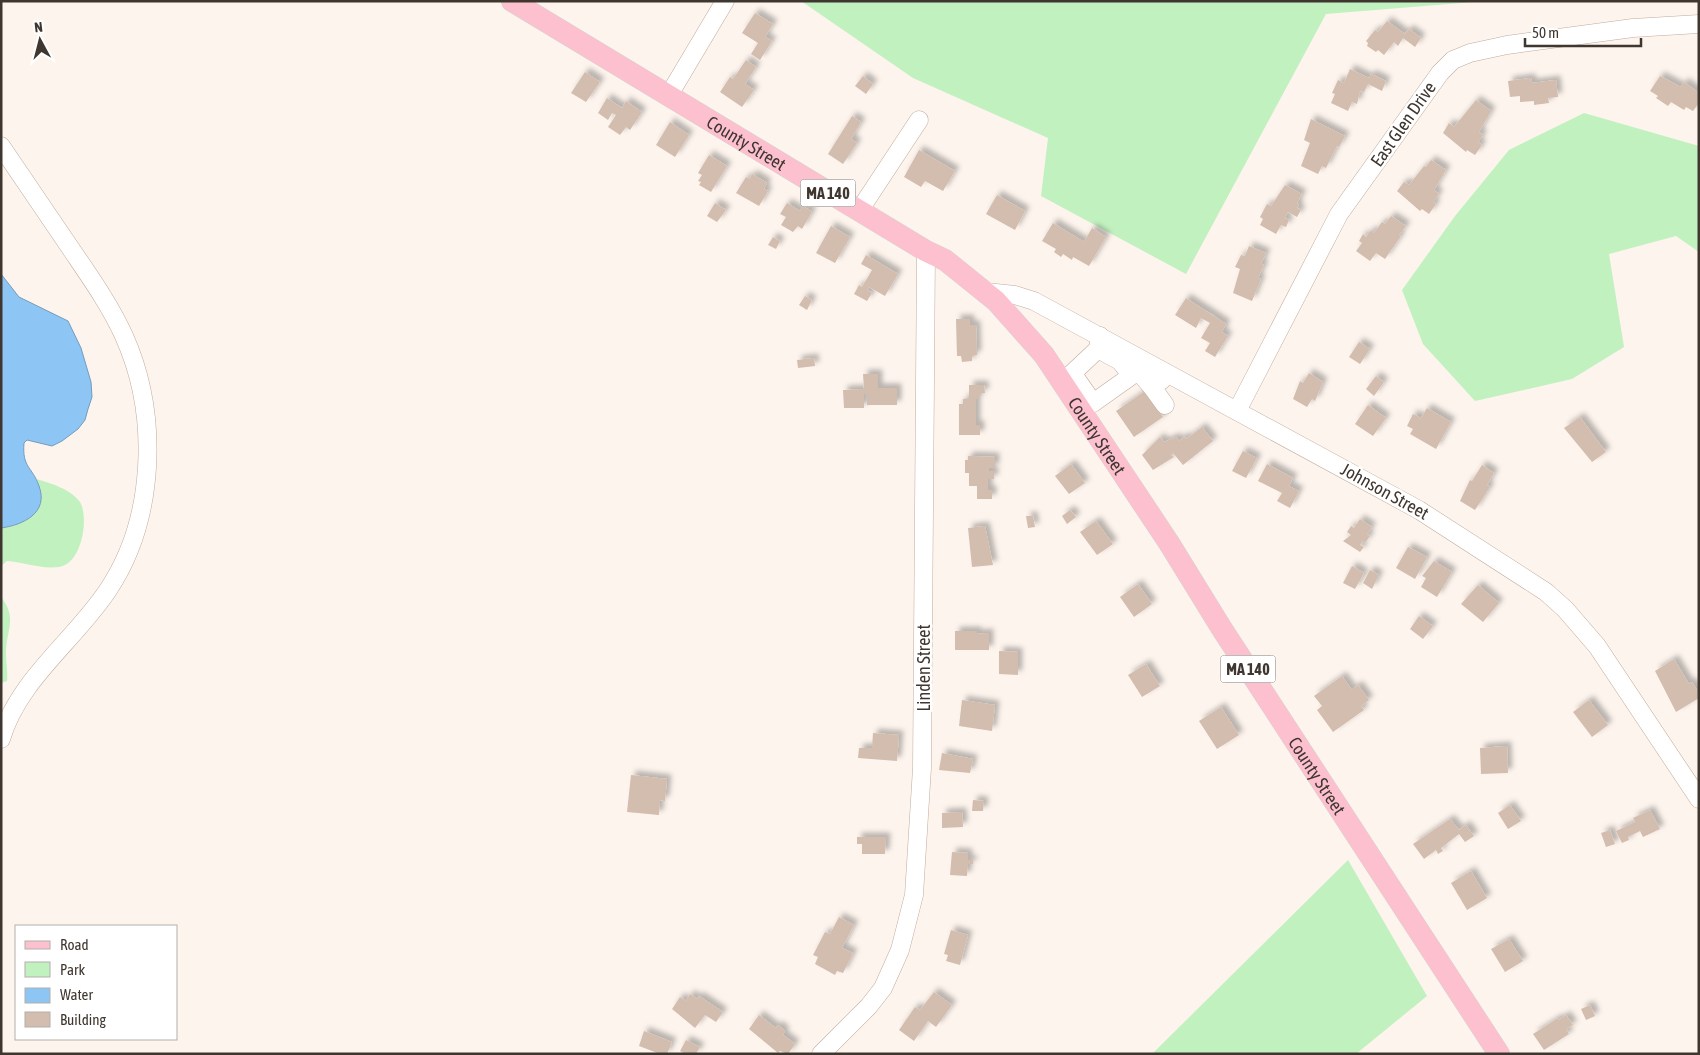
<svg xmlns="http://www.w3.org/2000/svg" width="1700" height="1055" font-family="'Asap Condensed',sans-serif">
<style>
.green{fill:#c2f1c0}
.water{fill:#8dc6f5;stroke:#769bba}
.building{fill:#d3bdae;filter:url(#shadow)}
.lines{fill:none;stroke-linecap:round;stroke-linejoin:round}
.minor-casing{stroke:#c1ab9c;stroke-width:19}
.major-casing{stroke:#d5d3d1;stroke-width:22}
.minor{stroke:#fff;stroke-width:18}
.major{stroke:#fdc0cf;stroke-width:21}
.labels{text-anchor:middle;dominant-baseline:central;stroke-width:5;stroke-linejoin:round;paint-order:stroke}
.shield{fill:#fff;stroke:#79726e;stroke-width:1}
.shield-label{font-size:16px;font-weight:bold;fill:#3f3630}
.street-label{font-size:18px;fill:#3f3630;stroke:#fff}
</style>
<defs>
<filter id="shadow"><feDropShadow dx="4.5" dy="-4.5" stdDeviation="2.5" flood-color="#0004"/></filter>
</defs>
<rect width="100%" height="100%" fill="#fdf4ed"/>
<g class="green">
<polygon points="801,1 1486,1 1326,14 1186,274 1041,196 1048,138 913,78"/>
<polygon points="1584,113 1699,146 1699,252 1676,236 1609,254 1624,347 1572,379 1475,401 1423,344 1402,290 1455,216 1509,150"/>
<path d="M36,479C50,483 71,489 80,502C89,518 82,557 65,565C50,572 23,562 7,561L1,566V528L12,526L40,489Z"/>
<path d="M1,597C18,618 6,630 6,653C6,663 8,672 7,681L1,683Z"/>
<polygon points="1348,860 1427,996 1356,1054 1152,1054"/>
</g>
<path class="water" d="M1,274L19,297L68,321L81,348L91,382L92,397L88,409L85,420L78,429L62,441L52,446L27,440L24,443C22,468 32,466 39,486C49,513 23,525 1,528Z"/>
<g class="building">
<polygon points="755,13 773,24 765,37 772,41 760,60 751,54 758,43 742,33"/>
<polygon points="1387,21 1405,34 1409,29 1421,38 1415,47 1403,38 1398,46 1394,42 1384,55 1378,50 1376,52 1367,46 1368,43 1366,41 1375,30 1378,32"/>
<polygon points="746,60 756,67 745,84 754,90 742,107 720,92 730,77 733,79"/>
<polygon points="1350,69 1369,78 1371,74 1386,81 1382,91 1368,84 1364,92 1360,91 1357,104 1352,102 1348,111 1331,103 1335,94 1332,93 1338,80 1344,83"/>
<polygon points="585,72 600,82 586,102 571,93"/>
<polygon points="863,76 873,84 866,94 855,86"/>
<polygon points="1660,76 1681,87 1684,82 1699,93 1699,103 1693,111 1686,107 1684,110 1671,102 1668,106 1656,98 1658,96 1650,91"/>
<polygon points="1531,78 1532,83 1556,80 1558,97 1548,98 1549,103 1534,105 1534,101 1520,102 1520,96 1510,97 1508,81"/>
<polygon points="607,98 622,108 626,101 642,112 630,130 626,127 620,135 608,127 616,115 612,113 608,120 598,113"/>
<polygon points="1476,100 1491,111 1479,132 1483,135 1478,142 1482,145 1475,155 1467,150 1466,152 1443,133 1449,123 1454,127"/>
<polygon points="852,116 861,122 851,139 857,143 843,164 828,154"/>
<polygon points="1311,119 1345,136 1339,147 1337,146 1326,168 1322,166 1318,174 1301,166 1310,143 1304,140"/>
<polygon points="670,122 689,135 675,157 656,145"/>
<polygon points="919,150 955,171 943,191 925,181 921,187 904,177"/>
<polygon points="709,155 727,166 711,192 699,185 701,182 698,181 702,175 698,173"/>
<polygon points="1431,160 1446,170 1434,190 1439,194 1433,202 1436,204 1429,214 1422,209 1420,211 1397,191 1404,182 1409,185 1424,166 1426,167"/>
<polygon points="752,174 767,183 764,189 768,191 759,206 736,193 746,177 750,179"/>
<polygon points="1285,185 1302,194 1297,203 1299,204 1297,208 1301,210 1297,217 1288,212 1285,218 1289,220 1286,227 1281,225 1276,234 1260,225 1263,219 1260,217 1267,204 1271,206"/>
<polygon points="997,195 1025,211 1015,230 986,214"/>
<polygon points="715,203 726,210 717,222 707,216"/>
<polygon points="787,203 800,211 803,206 812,212 802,229 798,226 793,232 781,225 786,217 780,214"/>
<polygon points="1391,216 1406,226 1399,235 1401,236 1385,259 1376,253 1370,261 1356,251 1362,243 1359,241 1363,234 1366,237 1371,230 1374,233 1382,222 1385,224"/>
<polygon points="1053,223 1084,242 1092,228 1106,237 1089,266 1073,257 1072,260 1063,254 1061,257 1054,252 1056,249 1042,241"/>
<polygon points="831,226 850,237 835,263 816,253"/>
<polygon points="773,237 780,241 776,249 768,245"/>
<polygon points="1249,246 1266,253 1261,264 1264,265 1258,278 1261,279 1252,301 1233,293 1240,269 1235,267 1241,255 1245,256"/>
<polygon points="866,255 898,274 885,296 869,287 867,290 872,293 867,301 854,294 859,285 862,287 872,270 861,264"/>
<polygon points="805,296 812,300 807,310 799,305"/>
<polygon points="1186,298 1226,324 1222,332 1228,336 1215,357 1205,351 1210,343 1201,338 1210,323 1201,318 1196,328 1175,315"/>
<polygon points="956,319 970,319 970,325 976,325 977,355 972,356 972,361 962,362 961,356 957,356"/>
<polygon points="1359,342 1370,349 1360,364 1349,357"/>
<polygon points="814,358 815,366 798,368 797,360"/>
<polygon points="1309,373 1323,382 1315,401 1312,399 1307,407 1293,399 1300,381 1303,383"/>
<polygon points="863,374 878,374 878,388 897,388 897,405 867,405 867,394 864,394 864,408 844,408 843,390 864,389"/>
<polygon points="1376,376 1384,382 1374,396 1366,389"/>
<polygon points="969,385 984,385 985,393 979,393 979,399 976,399 976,425 980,425 980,435 959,435 959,404 963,404 963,399 969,398"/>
<polygon points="1145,391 1163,417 1134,437 1116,411"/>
<polygon points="1368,405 1386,418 1373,436 1355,424"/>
<polygon points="1427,408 1451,422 1436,449 1410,434 1413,429 1407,426 1413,414 1421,418"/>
<polygon points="1580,417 1606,452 1592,462 1564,428"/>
<polygon points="1202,427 1213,441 1183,465 1173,453 1171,455 1174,457 1153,470 1142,455 1160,437 1164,442 1176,437 1179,441 1184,436 1186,439"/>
<polygon points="1243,451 1257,458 1246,478 1232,471"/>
<polygon points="968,456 995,457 995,468 989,468 989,471 994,471 994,479 988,479 988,490 992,490 992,499 977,499 977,486 969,486 969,473 965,473 965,460 968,460"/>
<polygon points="1071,464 1085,483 1069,494 1055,476"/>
<polygon points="1267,464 1293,478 1289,486 1299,491 1290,508 1277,501 1282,493 1258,481"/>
<polygon points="1482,465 1494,473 1487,485 1490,487 1475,510 1460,501 1470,480 1472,481"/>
<polygon points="1070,510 1076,517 1067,524 1062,516"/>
<polygon points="1026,516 1033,516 1035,527 1028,528"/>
<polygon points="1360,519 1372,527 1367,534 1370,536 1365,543 1363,541 1360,545 1364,547 1360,552 1343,541 1351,535 1347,532 1351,526 1354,528"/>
<polygon points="1096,521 1113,544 1097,555 1080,532"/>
<polygon points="985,526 993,565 972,567 968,528"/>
<polygon points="1408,547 1427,557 1415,579 1396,568"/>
<polygon points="1434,561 1452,572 1437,597 1421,587 1426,578 1422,576"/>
<polygon points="1352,566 1364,573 1355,589 1343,583"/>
<polygon points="1370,570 1379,575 1372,589 1363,583"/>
<polygon points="1138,584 1152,604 1134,617 1120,597"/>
<polygon points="1478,585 1499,603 1483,622 1461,604"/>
<polygon points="1419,616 1433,626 1423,639 1410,629"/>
<polygon points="955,631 977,631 977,634 989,633 989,650 955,650"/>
<polygon points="999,651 1018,652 1018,675 999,674"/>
<polygon points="1674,659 1689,684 1692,682 1699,693 1699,698 1676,712 1655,671"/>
<polygon points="1146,664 1160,686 1142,697 1128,675"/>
<polygon points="1342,676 1352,690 1358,685 1369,700 1361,706 1364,710 1333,732 1317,710 1322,706 1314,696"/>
<polygon points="962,700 995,705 992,731 959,726"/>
<polygon points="1589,700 1608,725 1592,737 1573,712"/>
<polygon points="1221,707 1239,735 1217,749 1199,721"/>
<polygon points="873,733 899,735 897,761 858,758 859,748 872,748"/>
<polygon points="1507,746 1508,773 1481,774 1480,748"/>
<polygon points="942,753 973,759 970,773 939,770"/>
<polygon points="631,775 667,779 665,801 660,800 659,815 627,812"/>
<polygon points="973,800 984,801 983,811 972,811"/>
<polygon points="1510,805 1521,821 1508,829 1498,813"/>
<polygon points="1650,810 1660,829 1643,837 1640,831 1628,837 1629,840 1622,843 1616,831 1635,822 1633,818"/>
<polygon points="962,812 963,827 942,828 942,813"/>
<polygon points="1450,819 1459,830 1466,825 1474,836 1465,842 1459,834 1441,848 1443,851 1438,854 1436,850 1424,859 1413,844"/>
<polygon points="1610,830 1615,844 1606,847 1601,833"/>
<polygon points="857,837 886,837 885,854 862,854 862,844 857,844"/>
<polygon points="952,852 968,853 968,860 973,860 973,864 968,864 967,876 950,875"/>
<polygon points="1471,871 1487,898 1467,910 1451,883"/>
<polygon points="839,917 854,925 842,948 853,953 843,973 837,971 835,975 815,964 818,957 813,955 825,932 830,934"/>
<polygon points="951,930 968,935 960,965 946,961 948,955 944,954"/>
<polygon points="1509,939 1523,961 1505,972 1491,949"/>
<polygon points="934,992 952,1005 936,1027 928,1021 914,1041 899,1030 915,1007 920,1010"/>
<polygon points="690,994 697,999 699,996 723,1012 716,1022 705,1015 695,1028 672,1009 680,997 686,1001"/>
<polygon points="1590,1005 1595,1016 1586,1020 1581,1009"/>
<polygon points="759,1015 776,1028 778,1025 785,1031 783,1035 795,1044 788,1054 780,1051 778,1053 749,1029"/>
<polygon points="1566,1015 1573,1025 1566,1029 1569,1034 1544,1050 1533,1034 1558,1018 1559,1020"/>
<polygon points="644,1031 672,1042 667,1054 660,1054 639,1046"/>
<polygon points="686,1040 700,1047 696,1054 685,1054 680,1051"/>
</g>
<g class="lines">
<g class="minor-casing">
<g id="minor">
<polyline points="669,95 725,1"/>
<path d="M1,146C24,180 48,215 71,249C90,277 110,305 124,336C159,414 156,518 108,590C75,640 18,680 1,739"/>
<polyline points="859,211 919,120"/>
<polyline points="986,292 1015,295 1034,301 1419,510 1546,592 1565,609 1597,646 1699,799"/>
<polyline points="1098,349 1120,361 1131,375"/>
<polyline points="1073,374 1093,403 1138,371 1152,387"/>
<polyline points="1065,380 1098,349 1100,336"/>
<polyline points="1162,380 1152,387 1165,405"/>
<polyline points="1238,409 1339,214 1440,73 1453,60 1470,53 1507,45 1633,28 1699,24"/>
<polyline points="821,1054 869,1006 883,988 900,950 914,895 922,768 926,251"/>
</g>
</g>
<g class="major-casing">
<g id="major">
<path id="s1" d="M512,1L926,251L945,260L996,301L1044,355L1169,543L1222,629L1499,1054"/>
</g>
</g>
<use href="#minor" class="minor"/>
<use href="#major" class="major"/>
</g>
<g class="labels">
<g class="shield">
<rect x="800.5" y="179.5" width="55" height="27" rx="4"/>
<rect x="1220.5" y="655.5" width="55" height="27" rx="4"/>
</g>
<g class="shield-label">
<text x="828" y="193">MA 140</text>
<text x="1248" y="669">MA 140</text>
</g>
<g class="street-label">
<text transform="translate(1403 124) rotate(-55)">East Glen Drive</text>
<text stroke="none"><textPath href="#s1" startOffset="274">County Street</textPath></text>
<text stroke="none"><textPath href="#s1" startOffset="739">County Street</textPath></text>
<text transform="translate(1385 491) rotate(29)">Johnson Street</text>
<text transform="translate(923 668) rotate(-90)">Linden Street</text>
<text stroke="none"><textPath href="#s1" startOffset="1144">County Street</textPath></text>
</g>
</g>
<rect width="1700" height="1055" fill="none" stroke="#3f3630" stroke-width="5"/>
<rect x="15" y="925" width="162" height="115" fill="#ffffff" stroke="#b2afac"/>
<rect x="25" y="941" width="25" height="8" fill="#fdc0cf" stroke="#b2afac"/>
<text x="60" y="950" font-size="15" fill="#3f3630">Road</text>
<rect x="25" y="962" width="25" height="15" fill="#c2f1c0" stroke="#b2afac"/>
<text x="60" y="975" font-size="15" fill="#3f3630">Park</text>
<rect x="25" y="988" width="25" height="15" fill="#8dc6f5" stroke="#b2afac"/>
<text x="60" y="1000" font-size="15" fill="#3f3630">Water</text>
<rect x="25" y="1012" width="25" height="15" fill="#d3bdae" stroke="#b2afac"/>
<text x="60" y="1025" font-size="15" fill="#3f3630">Building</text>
<g transform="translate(40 40) rotate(353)" stroke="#ffffff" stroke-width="4" paint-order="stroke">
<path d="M0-4L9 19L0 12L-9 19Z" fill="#3f3630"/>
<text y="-8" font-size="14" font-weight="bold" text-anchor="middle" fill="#3f3630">N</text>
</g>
<path d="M1525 38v8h116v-8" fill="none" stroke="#3f3630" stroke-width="2.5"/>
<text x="1532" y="38" font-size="15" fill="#3f3630" stroke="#ffffff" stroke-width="4" paint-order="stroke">50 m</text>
</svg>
